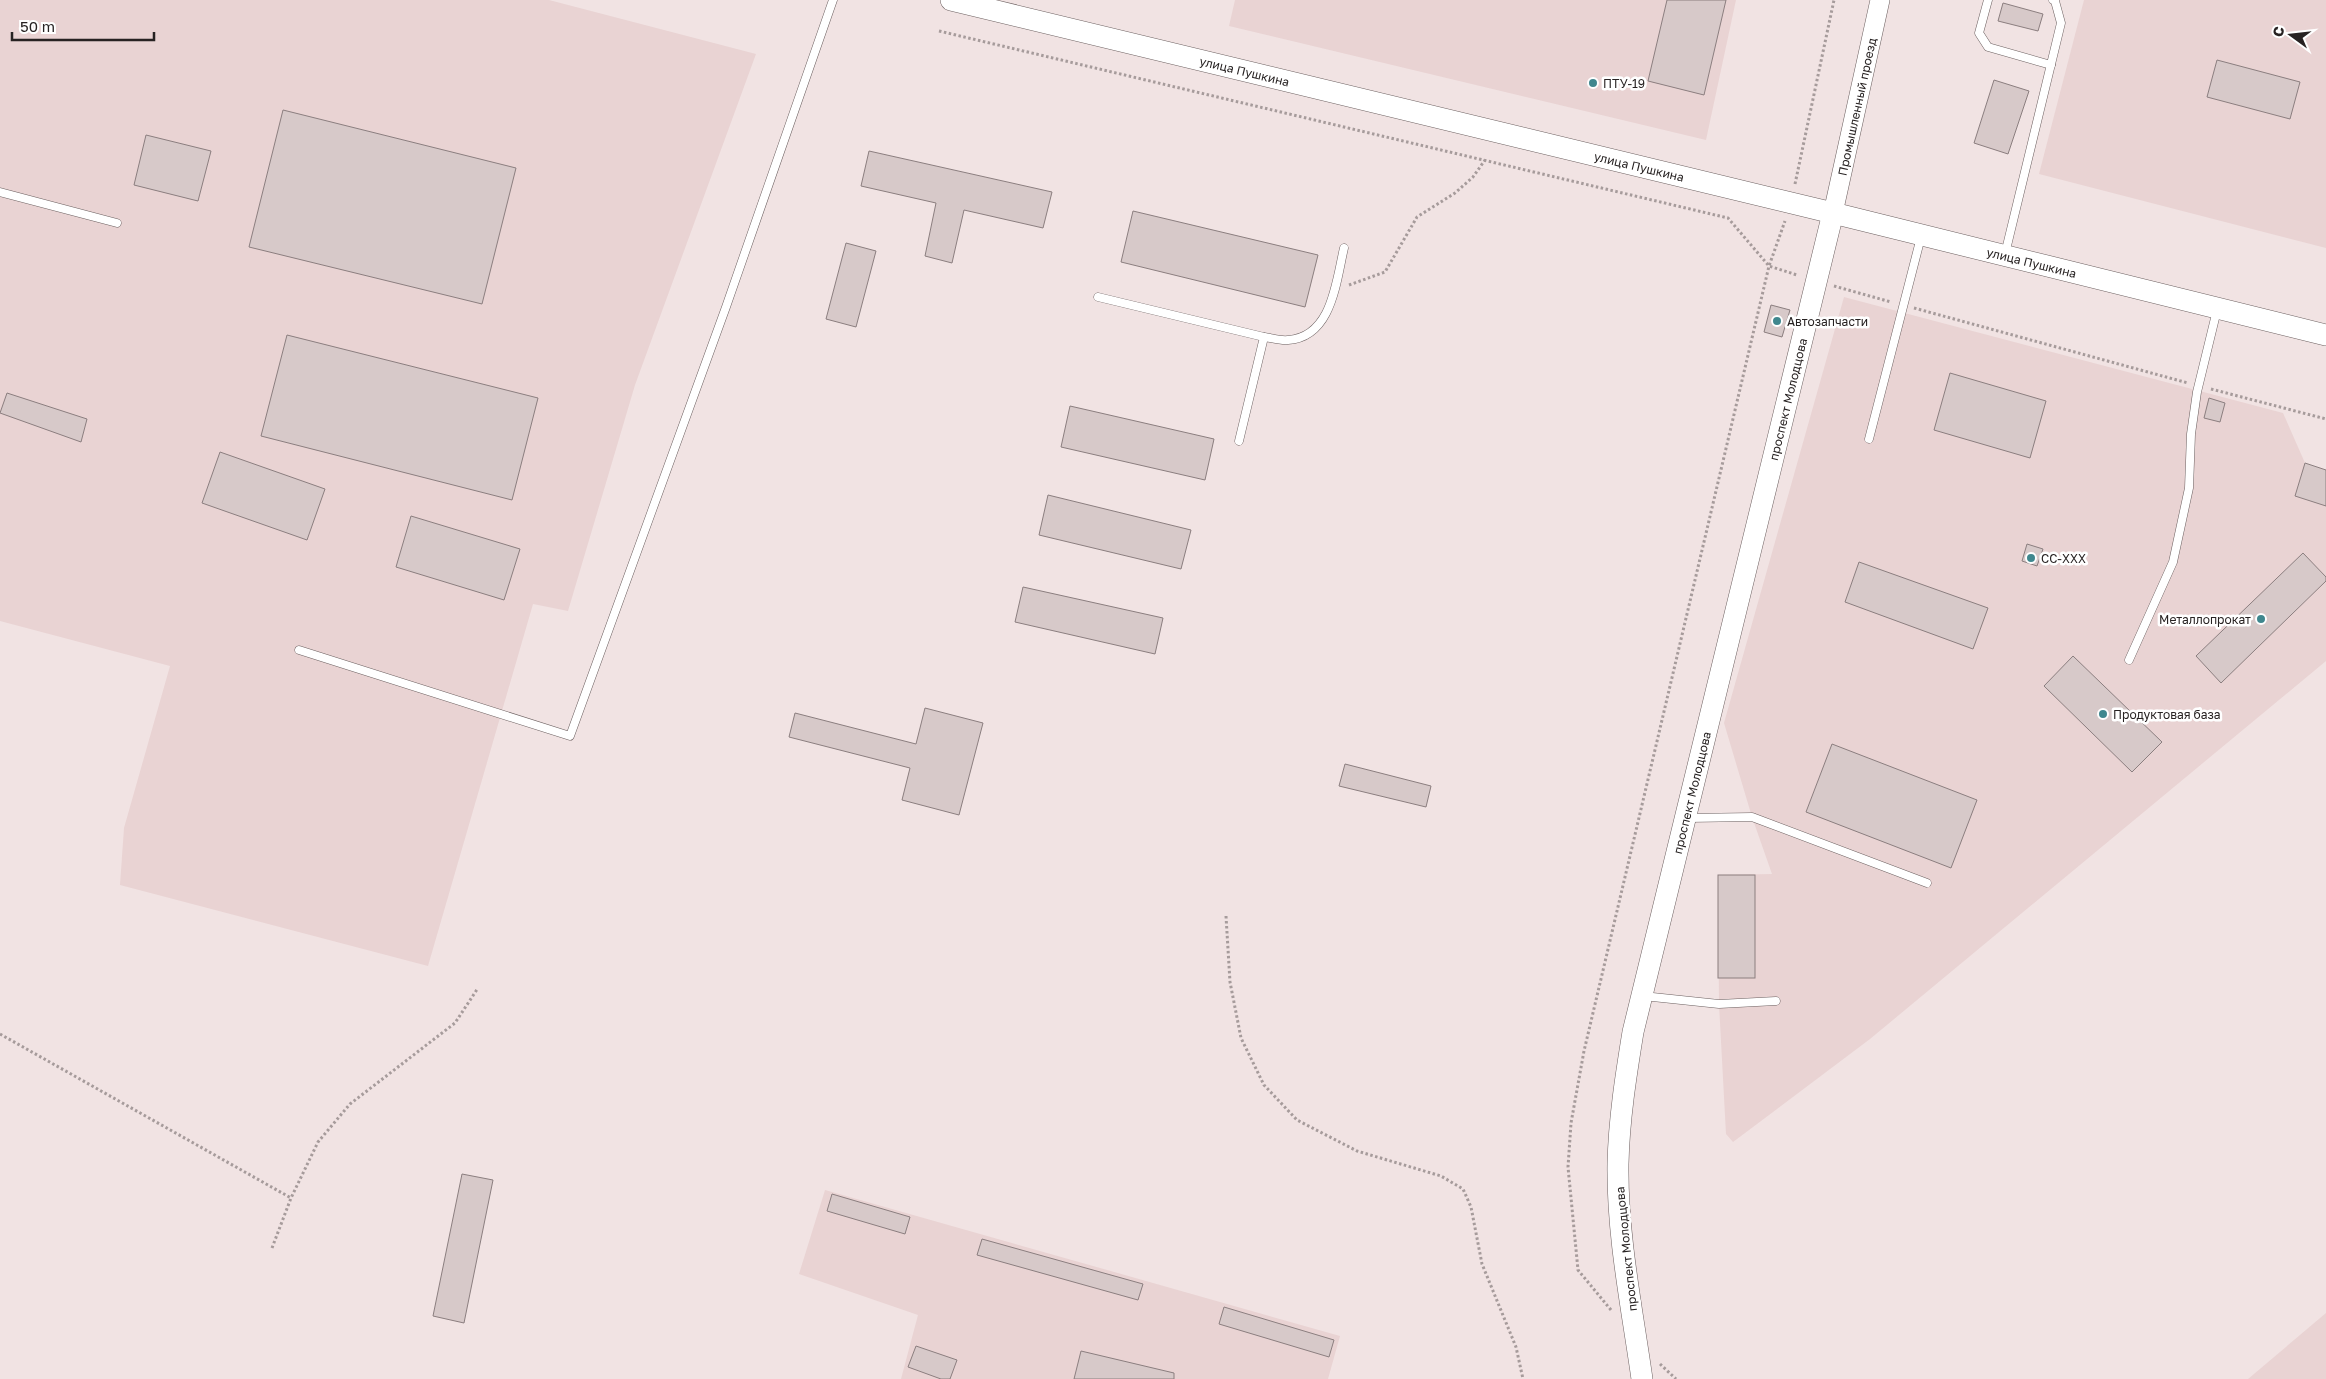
<svg xmlns="http://www.w3.org/2000/svg" width="2326" height="1379" font-family="'Golos Text',sans-serif">
<style>
.built{fill:#e9d3d3}
.building{fill:#d7c9c9;stroke:#8b7e7f}
.lines{fill:none;stroke-linecap:round;stroke-linejoin:round}
.service-casing{stroke:#6c6060;stroke-width:9}
.tertiary-casing{stroke:#6c6060;stroke-width:20}
.secondary-casing{stroke:#6c6060;stroke-width:22}
.path{stroke:#a69b9b;stroke-width:3;stroke-dasharray:2.5 2.5;stroke-linecap:butt}
.service{stroke:#fff;stroke-width:8}
.tertiary{stroke:#fff;stroke-width:19}
.secondary{stroke:#fff;stroke-width:21}
.poi-dot{fill:#3f878e;stroke:#fff;stroke-width:2}
.labels{text-anchor:middle;dominant-baseline:central;stroke-width:5;stroke-linejoin:round;paint-order:stroke}
.street-label{font-size:12px;fill:#272222;stroke:#fff}
.poi-label{font-size:12px;fill:#272222;stroke:#fff;text-anchor:start}
</style>
<rect width="100%" height="100%" fill="#f1e3e3"/>
<g class="built">
<polygon points="0,0 549,0 756,54 635,385 568,611 533,604 428,966 120,885 124,828 170,666 0,621"/>
<polygon points="1235,0 1736,0 1706,140 1229,26"/>
<polygon points="2084,0 2326,0 2326,248 2039,174"/>
<polygon points="1844,297 2283,413 2305,463 2326,470 2326,661 1870,1039 1733,1142 1726,1134 1719,1004 1718,875 1772,874 1752,817 1724,723"/>
<polygon points="825,1190 1340,1336 1328,1379 901,1379 918,1315 799,1274"/>
<polygon points="2326,1313 2326,1379 2248,1379"/>
</g>
<g class="building">
<polygon points="1667,0 1726,0 1704,95 1648,81"/>
<polygon points="2003,3 2043,14 2038,31 1998,21"/>
<polygon points="2217,60 2300,82 2290,119 2207,97"/>
<polygon points="1994,80 2029,91 2008,154 1974,143"/>
<polygon points="283,110 516,168 482,304 249,247"/>
<polygon points="146,135 211,151 198,201 134,185"/>
<polygon points="869,151 1052,192 1043,228 964,210 952,263 925,256 936,203 861,186"/>
<polygon points="1133,211 1318,255 1305,307 1121,262"/>
<polygon points="846,243 876,251 856,327 826,319"/>
<polygon points="1771,305 1790,310 1782,337 1764,332"/>
<polygon points="287,335 538,398 512,500 261,436"/>
<polygon points="1950,373 2046,401 2030,458 1934,430"/>
<polygon points="7,393 87,419 81,442 0,413"/>
<polygon points="2209,398 2225,403 2220,422 2204,418"/>
<polygon points="1070,406 1214,439 1205,480 1061,447"/>
<polygon points="220,452 325,489 307,540 202,503"/>
<polygon points="2305,463 2326,470 2326,506 2295,496"/>
<polygon points="1048,495 1191,530 1181,569 1039,535"/>
<polygon points="411,516 520,549 504,600 396,567"/>
<polygon points="2027,544 2043,549 2037,566 2022,561"/>
<polygon points="2303,553 2326,577 2326,581 2221,683 2196,656"/>
<polygon points="1859,562 1988,608 1973,649 1845,602"/>
<polygon points="1023,587 1163,618 1155,654 1015,622"/>
<polygon points="2073,656 2162,742 2132,772 2044,686"/>
<polygon points="925,708 983,723 959,815 902,800 910,768 789,737 795,713 916,744"/>
<polygon points="1832,744 1977,800 1951,868 1806,812"/>
<polygon points="1345,764 1431,786 1426,807 1339,786"/>
<rect x="1718" y="875" width="37" height="103"/>
<polygon points="462,1174 493,1180 464,1323 433,1316"/>
<polygon points="832,1194 910,1217 905,1234 827,1211"/>
<polygon points="982,1239 1143,1284 1138,1300 977,1255"/>
<polygon points="1224,1307 1334,1340 1329,1357 1219,1324"/>
<polygon points="916,1346 957,1360 950,1379 941,1379 908,1367"/>
<polygon points="1081,1351 1174,1373 1174,1379 1074,1379"/>
</g>
<g class="lines">
<g class="service-casing">
<g id="service">
<polyline points="1988,0 1979,33 1988,47 2051,65"/>
<polyline points="0,192 117,223"/>
<polyline points="2005,254 2061,23 2055,1 2053,0"/>
<polyline points="1098,297 1264,337 1239,441"/>
<path d="M1264,337C1272,338 1280,341 1288,340C1332,337 1336,282 1344,248"/>
<polyline points="1869,439 1921,237"/>
<polyline points="299,650 570,736 726,307 833,0"/>
<polyline points="2129,660 2173,562 2189,488 2191,434 2197,392 2217,310"/>
<polyline points="1688,818 1752,817 1927,883"/>
<polyline points="1643,996 1719,1004 1776,1001"/>
</g>
</g>
<g class="tertiary-casing">
<g id="tertiary">
<path id="s1" d="M1833,213L1880,0"/>
</g>
</g>
<g class="secondary-casing">
<g id="secondary">
<path id="s2" d="M951,0L1833,213L2326,335"/>
<path id="s3" d="M1642,1379C1632,1308 1617,1236 1618,1164C1619,1119 1626,1075 1633,1032L1833,213"/>
</g>
</g>
<g class="path">
<polyline points="939,31 1728,218 1769,266 1797,275"/>
<polyline points="1795,184 1834,0"/>
<polyline points="1349,285 1385,272 1417,217 1455,193 1473,177 1485,160"/>
<polyline points="1834,286 1891,302"/>
<polyline points="1914,308 2188,383"/>
<polyline points="2211,389 2326,419"/>
<polyline points="1226,916 1230,982 1241,1038 1264,1085 1297,1120 1357,1151 1441,1176 1463,1189 1471,1207 1482,1264 1516,1347 1523,1379"/>
<polyline points="0,1034 291,1198"/>
<polyline points="272,1248 291,1198 318,1142 350,1104 455,1023 478,988"/>
<polyline points="1611,1310 1578,1270 1568,1167 1571,1123 1584,1051 1769,266 1785,221"/>
<polyline points="1660,1364 1676,1379"/>
</g>
<use href="#service" class="service"/>
<use href="#tertiary" class="tertiary"/>
<use href="#secondary" class="secondary"/>
</g>
<g class="poi-dot">
<circle cx="1593" cy="83" r="5"/>
<circle cx="1777" cy="321" r="5"/>
<circle cx="2031" cy="558" r="5"/>
<circle cx="2261" cy="619" r="5"/>
<circle cx="2103" cy="714" r="5"/>
</g>
<g class="labels">
<g class="street-label">
<text stroke="none"><textPath href="#s2" startOffset="302">улица Пушкина</textPath></text>
<text stroke="none"><textPath href="#s1" startOffset="109">Промышленный проезд</textPath></text>
<text stroke="none"><textPath href="#s2" startOffset="708">улица Пушкина</textPath></text>
<text stroke="none"><textPath href="#s2" startOffset="1112">улица Пушкина</textPath></text>
<text stroke="none"><textPath href="#s3" startOffset="1001">проспект Молодцова</textPath></text>
<text stroke="none"><textPath href="#s3" startOffset="596">проспект Молодцова</textPath></text>
<text transform="translate(1626 1249) rotate(-96)">проспект Молодцова</text>
</g>
<g class="poi-label">
<text x="1603" y="83">ПТУ-19</text>
<text x="1787" y="321">Автозапчасти</text>
<text x="2041" y="558">СС-ХХХ</text>
<text x="2251" y="619" text-anchor="end">Металлопрокат</text>
<text x="2113" y="714">Продуктовая база</text>
</g>
</g>
<g transform="translate(2291 35) rotate(285)" stroke="#ffffff" stroke-width="4" paint-order="stroke">
<path d="M0-4L9 19L0 12L-9 19Z" fill="#272222"/>
<text y="-8" font-size="14" font-weight="bold" text-anchor="middle" fill="#272222">С</text>
</g>
<path d="M12 32v8h142v-8" fill="none" stroke="#272222" stroke-width="2.5"/>
<text x="20" y="32" font-size="15" fill="#272222" stroke="#ffffff" stroke-width="4" paint-order="stroke">50 m</text>
</svg>
